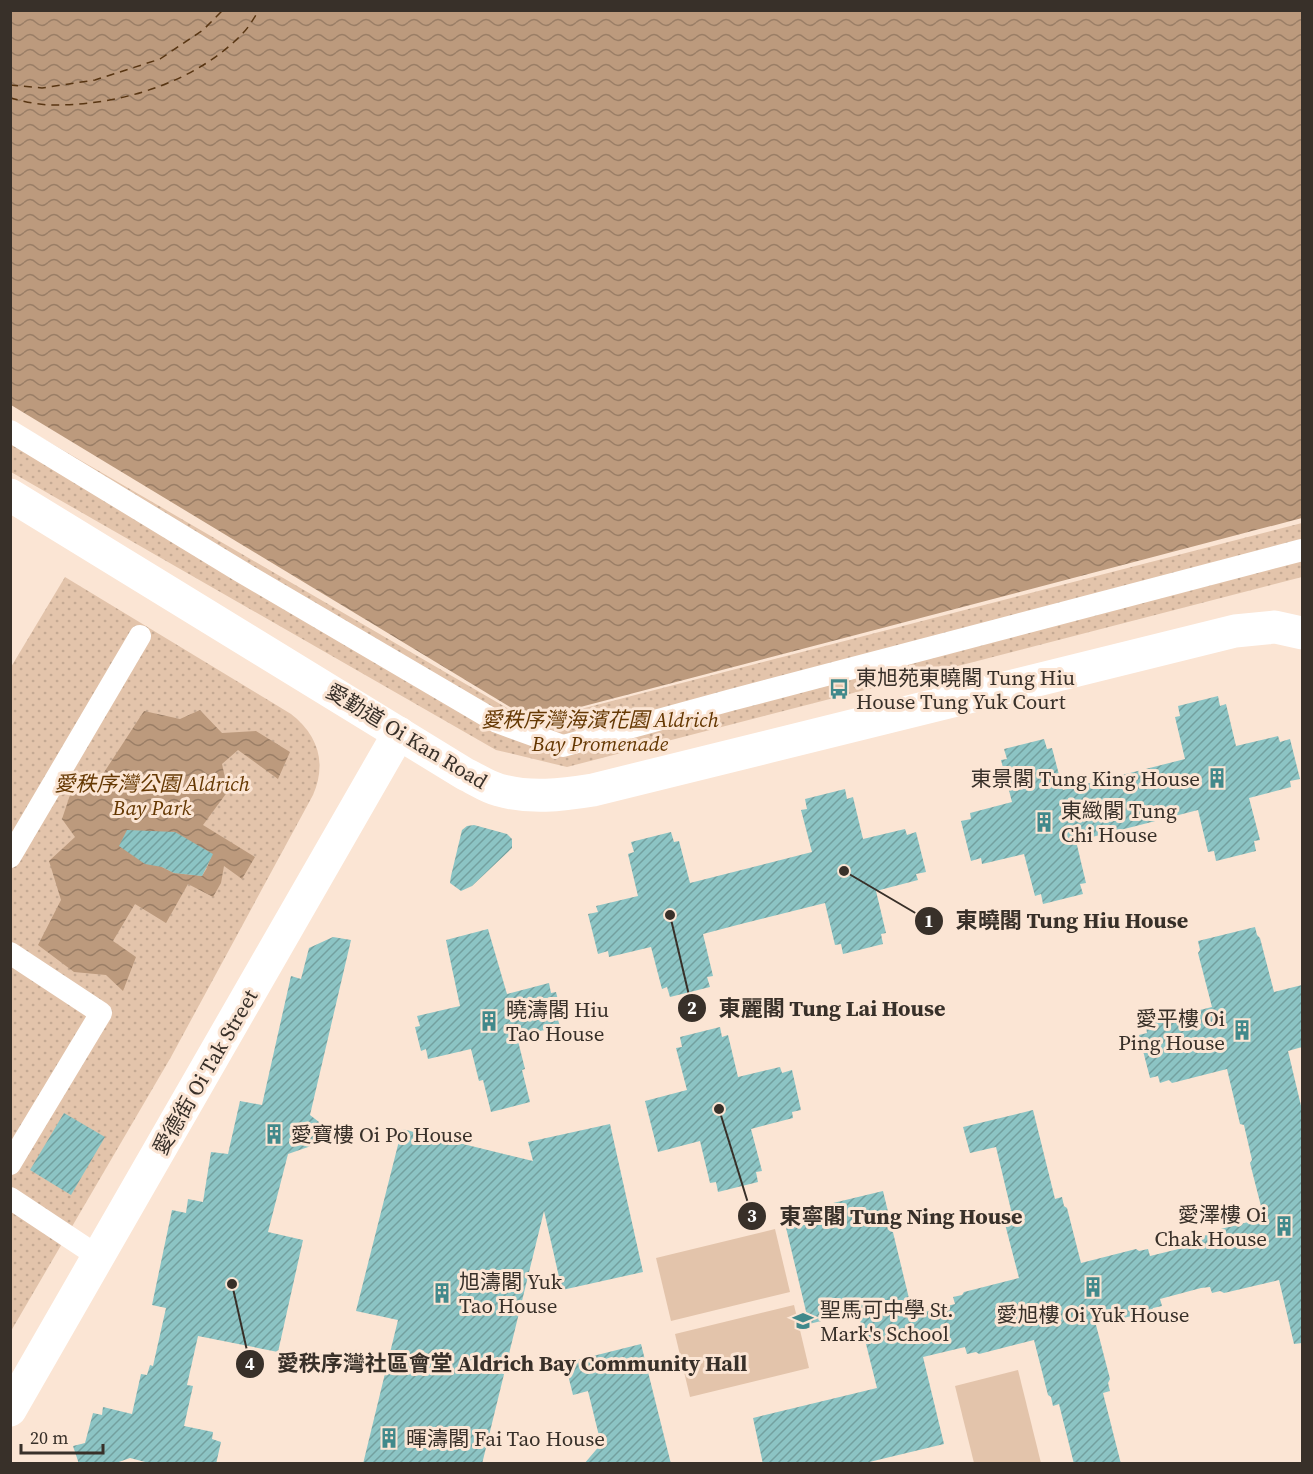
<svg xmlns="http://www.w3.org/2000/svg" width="1313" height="1474" font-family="'Source Serif 4','Noto Sans TC',serif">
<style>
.park{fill:url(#park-dots)}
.pitch{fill:#e3c4ab}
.water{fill:url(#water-waves);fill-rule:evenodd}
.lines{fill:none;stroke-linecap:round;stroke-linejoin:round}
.ferry{stroke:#583512;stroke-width:1.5;stroke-dasharray:8 6;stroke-linecap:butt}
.building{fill:url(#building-hatch)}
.pedestrian{stroke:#fff;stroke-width:22}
.tertiary{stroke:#fff;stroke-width:33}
.labels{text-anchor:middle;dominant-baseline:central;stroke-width:6;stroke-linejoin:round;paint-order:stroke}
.poi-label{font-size:21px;fill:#383029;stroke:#fbe5d4;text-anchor:start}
.park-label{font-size:21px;font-style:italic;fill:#653803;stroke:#fbe5d4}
.street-label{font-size:21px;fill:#383029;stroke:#fbe5d4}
.leader{fill:none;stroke:#383029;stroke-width:2}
.callout-dot{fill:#383029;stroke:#fbe5d4;stroke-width:2}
.mark-label{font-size:18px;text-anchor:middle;font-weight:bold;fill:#fff}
.callout-label{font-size:22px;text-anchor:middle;font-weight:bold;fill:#383029;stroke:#fbe5d4;stroke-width:6;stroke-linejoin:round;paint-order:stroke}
</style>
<defs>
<pattern id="park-dots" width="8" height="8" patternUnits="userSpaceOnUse" patternTransform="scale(1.5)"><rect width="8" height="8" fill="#e3c4ab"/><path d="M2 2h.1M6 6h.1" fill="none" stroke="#c4a993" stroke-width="1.8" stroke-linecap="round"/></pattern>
<pattern id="water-waves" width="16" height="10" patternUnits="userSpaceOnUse" patternTransform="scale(1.5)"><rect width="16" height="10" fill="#bc9a7d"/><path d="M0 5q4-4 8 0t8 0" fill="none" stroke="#9a7e66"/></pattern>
<pattern id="building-hatch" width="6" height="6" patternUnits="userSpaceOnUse" patternTransform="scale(1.5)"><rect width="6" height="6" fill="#8cc4c4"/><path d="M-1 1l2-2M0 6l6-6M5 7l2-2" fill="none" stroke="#73a09f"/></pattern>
</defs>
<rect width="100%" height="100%" fill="#fbe5d4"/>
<g class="park">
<polygon points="11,420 514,712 546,718 1302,523 1302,577 567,767 496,750 11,472"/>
<path d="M65,577L291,714C318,735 327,763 313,795L171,1057L11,1331V667Z"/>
</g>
<g class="pitch">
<polygon points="775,1229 790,1292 671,1321 656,1258"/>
<polygon points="794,1305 809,1368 690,1397 675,1334"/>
<polygon points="1018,1370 1041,1463 974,1463 955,1386"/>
</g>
<g class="water">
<polygon points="10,11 1302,11 1302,518 546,716 515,710 11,405"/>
<path d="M200,710L222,733L256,731L290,752L278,779L238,750L222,764L228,791L203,825L255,857L242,879L224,866L221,883L213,897L188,884L166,923L135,904L113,941L136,957L123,991L106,975L74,972L38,945L61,900L49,861L75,837L62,819L73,786L101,777L144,711L180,719ZM212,854L207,868L202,876L174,873L162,867Z"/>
</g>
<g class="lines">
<g class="ferry">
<polyline points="10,85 42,88 95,80 160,59 203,30 223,10"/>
<path d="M10,98C23,101 38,105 51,105C118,106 196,83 243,33C249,27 254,18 259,10"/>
</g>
</g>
<g class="building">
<polygon points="1218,696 1220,706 1226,704 1236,746 1278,736 1280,742 1290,739 1300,779 1290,781 1291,787 1249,798 1260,840 1254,841 1256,851 1216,861 1214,851 1208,852 1198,810 1136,826 1076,841 1086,883 1080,884 1083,894 1043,904 1041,894 1035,896 1024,854 982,864 981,858 971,861 961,821 971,819 970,813 1012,802 1001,760 1007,759 1004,749 1044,739 1047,749 1052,748 1063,790 1185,759 1175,717 1180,716 1178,706"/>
<polygon points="845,789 847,799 853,797 863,839 905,829 907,835 916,832 926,872 916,874 918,880 876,891 886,933 881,934 883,944 843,954 841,944 835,945 825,903 741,924 703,934 713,976 707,977 710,987 670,997 667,987 662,989 651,947 609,957 608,951 598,954 588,914 598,912 596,906 638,896 628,854 634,852 631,842 671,832 674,842 679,841 690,883 812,852 801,810 807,809 805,799"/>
<polygon points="474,825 507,834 512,839 512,848 472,886 461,891 450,883 451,876 462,830 467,826"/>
<polygon points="127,830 175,832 213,854 202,876 174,873 162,867 145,864 119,846"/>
<polygon points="1255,927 1257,935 1260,938 1274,992 1302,985 1302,1047 1288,1051 1302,1110 1302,1343 1294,1344 1279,1280 1224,1293 1220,1291 1212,1293 1210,1287 1201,1288 1160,1299 1162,1306 1153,1308 1151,1311 1096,1325 1110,1379 1108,1383 1110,1391 1103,1393 1121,1464 1074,1464 1059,1404 1053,1406 1051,1397 1048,1395 1034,1340 979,1354 976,1352 967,1354 965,1347 923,1357 944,1444 861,1464 763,1464 753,1418 877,1388 858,1312 809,1324 783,1215 883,1191 913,1315 955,1304 953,1297 962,1295 964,1292 1019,1278 1005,1224 1008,1220 1005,1212 1011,1210 996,1147 970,1153 963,1127 1033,1110 1055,1199 1062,1197 1064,1206 1067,1208 1081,1263 1136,1249 1139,1251 1148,1249 1150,1256 1199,1244 1198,1237 1207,1235 1209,1232 1264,1218 1250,1163 1252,1160 1244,1125 1240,1124 1227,1069 1172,1083 1169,1080 1160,1083 1158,1076 1150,1078 1139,1035 1147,1033 1146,1027 1155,1024 1156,1021 1212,1007 1198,953 1200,950 1198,941"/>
<polygon points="488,929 507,994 549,983 551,993 556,992 562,1016 557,1017 560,1026 517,1037 525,1069 522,1070 530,1102 491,1112 483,1080 479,1081 471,1049 428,1059 426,1049 421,1051 415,1027 420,1026 417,1016 460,1006 446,940"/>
<polygon points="333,937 351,940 310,1115 319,1122 311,1146 288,1154 268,1232 303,1240 278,1352 198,1336 187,1385 193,1386 184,1426 213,1432 212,1439 221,1442 216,1464 153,1464 130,1458 113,1464 79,1464 73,1446 85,1443 93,1413 102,1415 103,1407 132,1414 141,1374 147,1375 150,1365 153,1366 166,1308 152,1305 172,1210 186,1213 188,1199 203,1202 211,1152 228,1154 240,1101 262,1105 291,976 301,979 309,948"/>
<polygon points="720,1027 722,1037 728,1035 738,1077 780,1067 782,1073 792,1070 801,1110 792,1112 793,1118 751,1129 762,1171 756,1172 758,1182 718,1192 716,1182 710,1183 700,1141 658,1152 645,1101 687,1090 676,1048 682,1047 680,1037"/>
<polygon points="64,1113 105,1137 71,1195 30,1170"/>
<polygon points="610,1124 643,1272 562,1290 544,1211 482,1464 363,1464 398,1320 356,1311 402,1129 533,1161 528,1142"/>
<polygon points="641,1344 671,1464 584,1464 601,1444 588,1391 573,1395 565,1363"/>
</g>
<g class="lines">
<g class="pedestrian">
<polyline points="10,431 240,571 497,722 563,746 731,700 1302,550"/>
<polyline points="10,857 140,636"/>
<polyline points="10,953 101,1013 10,1164"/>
<polyline points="10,1198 99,1257"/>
</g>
<g class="tertiary">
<path d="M10,495L465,774C476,779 487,787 499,790C530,799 562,795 593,790L1235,631L1275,627L1302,633"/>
<polyline points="10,1410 399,733"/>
</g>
</g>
<defs>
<g id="bus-bare" transform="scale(1.62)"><path d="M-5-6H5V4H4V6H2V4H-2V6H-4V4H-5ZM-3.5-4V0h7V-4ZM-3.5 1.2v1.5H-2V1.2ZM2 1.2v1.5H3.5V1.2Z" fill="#41898b" stroke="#fbe5d4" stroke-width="2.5" paint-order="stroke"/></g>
<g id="building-bare" transform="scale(1.62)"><path d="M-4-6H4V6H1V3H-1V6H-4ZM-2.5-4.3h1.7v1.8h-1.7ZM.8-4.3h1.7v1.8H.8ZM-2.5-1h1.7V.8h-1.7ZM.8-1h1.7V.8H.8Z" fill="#41898b" stroke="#fbe5d4" stroke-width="2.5" paint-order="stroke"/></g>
<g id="school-bare" transform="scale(1.62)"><path d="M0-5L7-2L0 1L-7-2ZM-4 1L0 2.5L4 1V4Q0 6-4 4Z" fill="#41898b" stroke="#fbe5d4" stroke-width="2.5" paint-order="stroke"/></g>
</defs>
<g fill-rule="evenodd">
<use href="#bus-bare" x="839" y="689"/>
<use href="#building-bare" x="1217" y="778"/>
<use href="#building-bare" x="1044" y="822"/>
<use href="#building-bare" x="489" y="1021"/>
<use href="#building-bare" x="1242" y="1030"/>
<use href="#building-bare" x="274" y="1134"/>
<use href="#building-bare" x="1284" y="1226"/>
<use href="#building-bare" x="1093" y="1287"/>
<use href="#building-bare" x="442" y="1293"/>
<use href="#school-bare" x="803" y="1321"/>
<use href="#building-bare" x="389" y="1438"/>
</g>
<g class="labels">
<g class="poi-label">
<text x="856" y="677">東旭苑東曉閣 Tung Hiu<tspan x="856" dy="24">House Tung Yuk Court</tspan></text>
<text x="1200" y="778" text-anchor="end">東景閣 Tung King House</text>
<text x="1061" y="810">東緻閣 Tung<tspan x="1061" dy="24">Chi House</tspan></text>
<text x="506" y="1009">曉濤閣 Hiu<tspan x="506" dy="24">Tao House</tspan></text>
<text x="1225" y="1018" text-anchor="end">愛平樓 Oi<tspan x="1225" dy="24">Ping House</tspan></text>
<text x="291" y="1134">愛寶樓 Oi Po House</text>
<text x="1267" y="1214" text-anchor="end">愛澤樓 Oi<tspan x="1267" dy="24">Chak House</tspan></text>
<text x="459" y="1281">旭濤閣 Yuk<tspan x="459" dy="24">Tao House</tspan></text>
<text x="820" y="1309">聖馬可中學 St.<tspan x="820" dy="24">Mark's School</tspan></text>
<text x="1093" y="1314" text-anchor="middle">愛旭樓 Oi Yuk House</text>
<text x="406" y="1438">暉濤閣 Fai Tao House</text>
</g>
<g class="park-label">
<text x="600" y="719">愛秩序灣海濱花園 Aldrich<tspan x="600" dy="24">Bay Promenade</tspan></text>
<text x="152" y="783">愛秩序灣公園 Aldrich<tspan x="152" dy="24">Bay Park</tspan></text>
</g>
<g class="street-label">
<text transform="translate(407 736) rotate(31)">愛勤道 Oi Kan Road</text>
<text transform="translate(205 1072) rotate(-60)">愛德街 Oi Tak Street</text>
</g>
</g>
<path class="leader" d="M844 871L929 921M670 915L692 1008M719 1109L752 1216M232 1284L250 1364"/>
<g class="callout-dot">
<circle cx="844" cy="871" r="6"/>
<circle cx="670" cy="915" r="6"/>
<circle cx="719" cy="1109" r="6"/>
<circle cx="232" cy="1284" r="6"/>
<circle cx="929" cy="921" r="15"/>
<circle cx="692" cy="1008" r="15"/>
<circle cx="752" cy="1216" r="15"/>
<circle cx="250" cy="1364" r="15"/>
</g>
<g class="mark-label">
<text x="929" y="927">1</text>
<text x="692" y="1014">2</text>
<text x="752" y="1222">3</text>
<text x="250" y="1370">4</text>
</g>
<g class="callout-label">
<text x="1072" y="928">東曉閣 Tung Hiu House</text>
<text x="832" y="1016">東麗閣 Tung Lai House</text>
<text x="901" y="1224">東寧閣 Tung Ning House</text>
<text x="512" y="1371">愛秩序灣社區會堂 Aldrich Bay Community Hall</text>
</g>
<rect width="1313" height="1474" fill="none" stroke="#383029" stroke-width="24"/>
<path d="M21 1444v9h82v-9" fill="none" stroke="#383029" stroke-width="3"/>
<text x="30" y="1444" font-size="18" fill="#383029" stroke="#fbe5d4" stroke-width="4.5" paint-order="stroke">20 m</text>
</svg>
